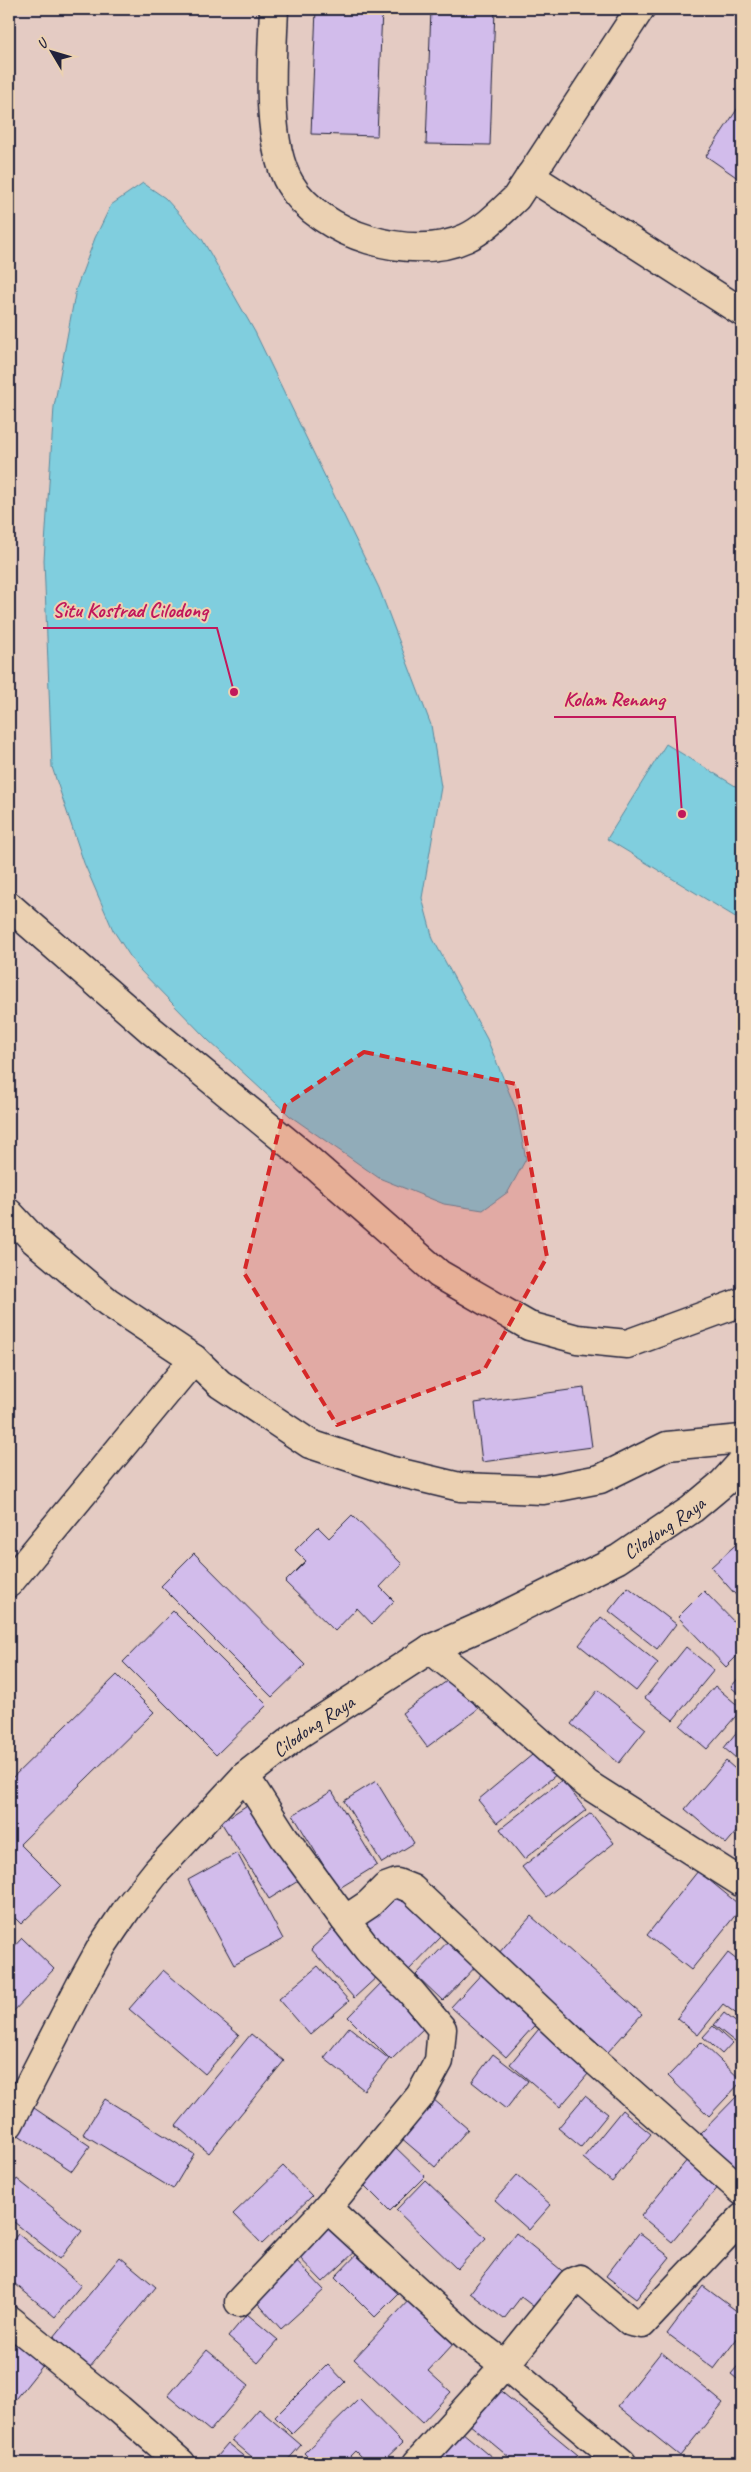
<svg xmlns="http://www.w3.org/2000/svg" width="751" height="2472" font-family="Caveat,sans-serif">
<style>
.water{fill:#80cede;stroke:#5a899d}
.building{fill:#d2bceb;stroke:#22223b}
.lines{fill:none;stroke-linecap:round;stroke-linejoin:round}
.minor-casing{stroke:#22223b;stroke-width:31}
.minor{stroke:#ebd1b2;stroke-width:28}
.marked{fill:#d62828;fill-opacity:0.2;stroke:#d62828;stroke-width:4;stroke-dasharray:10 6;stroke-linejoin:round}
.labels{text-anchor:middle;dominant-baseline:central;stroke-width:4;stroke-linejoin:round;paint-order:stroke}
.street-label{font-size:20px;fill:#22223b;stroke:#ebd1b2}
.leader{fill:none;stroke:#c2185b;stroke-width:2}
.callout-dot{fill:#c2185b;stroke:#ebd1b2;stroke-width:2}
.callout-label{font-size:21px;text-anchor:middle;font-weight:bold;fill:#c2185b;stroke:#ebd1b2;stroke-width:4;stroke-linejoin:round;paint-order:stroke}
</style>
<rect width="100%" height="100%" fill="#e4cbc3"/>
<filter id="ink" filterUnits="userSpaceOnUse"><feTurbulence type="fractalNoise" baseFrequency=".02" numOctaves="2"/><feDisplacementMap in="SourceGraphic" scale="10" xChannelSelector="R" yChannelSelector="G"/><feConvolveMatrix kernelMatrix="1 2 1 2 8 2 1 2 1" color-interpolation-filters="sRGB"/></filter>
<g filter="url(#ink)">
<g class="water">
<polygon points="143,183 165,198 202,239 255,332 379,588 431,725 441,787 422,898 433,939 487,1039 516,1109 526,1159 508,1192 483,1210 444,1204 379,1178 290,1116 208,1040 137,967 113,930 84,863 52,767 44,560 54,407 76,289 95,238 111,205"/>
<polygon points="666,744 742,790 742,921 607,839"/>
</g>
<g class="building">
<polygon points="316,9 382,9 377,136 311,134"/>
<polygon points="431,9 495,9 490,145 426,144"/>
<polygon points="742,102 742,181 706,156"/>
<polygon points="584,1388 592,1447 482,1462 475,1403"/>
<polygon points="352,1515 402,1564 380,1587 394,1601 372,1624 357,1608 335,1631 285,1582 306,1561 295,1550 318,1527 329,1538"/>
<polygon points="742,1539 742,1602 711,1567"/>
<polygon points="194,1553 305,1665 272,1697 161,1586"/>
<polygon points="628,1587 676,1624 657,1649 609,1611"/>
<polygon points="704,1591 742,1630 742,1651 726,1667 678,1617"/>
<polygon points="173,1611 267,1705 216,1755 123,1662"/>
<polygon points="601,1617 658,1663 636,1691 579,1645"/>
<polygon points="686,1647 714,1670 673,1720 645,1698"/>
<polygon points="742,1674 742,1697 731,1687"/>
<polygon points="117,1675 154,1712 20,1844 61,1885 21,1924 9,1912 9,1781"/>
<polygon points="454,1676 478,1709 427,1747 402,1713"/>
<polygon points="715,1686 742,1709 707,1749 680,1726"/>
<polygon points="598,1690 646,1729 619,1763 571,1724"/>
<polygon points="742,1725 742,1763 724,1748"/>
<polygon points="538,1750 557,1774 497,1823 478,1800"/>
<polygon points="726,1761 742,1775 742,1825 726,1844 685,1809"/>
<polygon points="562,1780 586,1810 524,1859 500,1829"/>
<polygon points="376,1781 414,1843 382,1863 344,1801"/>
<polygon points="332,1791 377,1865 338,1889 293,1815"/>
<polygon points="255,1800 303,1878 269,1899 221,1822"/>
<polygon points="591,1813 614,1843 546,1897 522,1867"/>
<polygon points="237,1853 283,1939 234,1965 188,1880"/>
<polygon points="698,1871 742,1907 691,1970 647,1935"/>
<polygon points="394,1890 442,1936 405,1974 358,1928"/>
<polygon points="531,1916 642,2014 608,2052 498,1954"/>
<polygon points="337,1925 380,1974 354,1998 311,1949"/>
<polygon points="453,1936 480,1962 443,2001 416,1975"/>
<polygon points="22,1938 54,1969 9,2016 9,1952"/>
<polygon points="728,1953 742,1964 742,2018 723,2004 698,2035 677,2018"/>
<polygon points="318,1966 349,2001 310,2035 279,1999"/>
<polygon points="486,1969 541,2018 506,2057 451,2007"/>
<polygon points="163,1970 239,2035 205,2074 129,2009"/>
<polygon points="385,1979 429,2023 391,2060 348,2017"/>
<polygon points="724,2013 742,2027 742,2034 735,2042 714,2025"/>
<polygon points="543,2024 594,2067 560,2107 510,2064"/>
<polygon points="713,2026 732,2043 722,2054 703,2037"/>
<polygon points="349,2027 389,2059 364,2090 324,2058"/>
<polygon points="251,2034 284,2061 209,2153 176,2126"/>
<polygon points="701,2042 742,2081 709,2116 668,2076"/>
<polygon points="493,2054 528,2081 506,2109 472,2082"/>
<polygon points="742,2091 742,2178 698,2136"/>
<polygon points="426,2093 468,2129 435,2167 393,2131"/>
<polygon points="585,2096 608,2114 581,2147 558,2128"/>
<polygon points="105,2099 194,2154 173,2189 83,2134"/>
<polygon points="34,2108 90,2146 72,2171 17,2134"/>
<polygon points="622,2110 651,2134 612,2182 583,2158"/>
<polygon points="390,2142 425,2176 390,2211 356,2177"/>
<polygon points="688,2159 720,2185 672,2242 641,2216"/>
<polygon points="283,2166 312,2196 262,2244 233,2214"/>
<polygon points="517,2175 551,2205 529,2230 495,2200"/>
<polygon points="17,2179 82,2231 60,2259 9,2218 9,2190"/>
<polygon points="425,2180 486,2238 457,2269 396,2210"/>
<polygon points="330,2218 359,2248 323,2282 294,2252"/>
<polygon points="516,2233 566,2274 538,2310 521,2297 504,2319 470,2293"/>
<polygon points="639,2233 670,2257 636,2299 606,2276"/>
<polygon points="18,2234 81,2285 55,2317 9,2279 9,2245"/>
<polygon points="362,2249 403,2289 375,2317 335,2277"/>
<polygon points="120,2257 156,2287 90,2367 54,2337"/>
<polygon points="295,2259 324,2290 281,2329 253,2298"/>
<polygon points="703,2286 742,2315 742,2332 714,2369 667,2334"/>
<polygon points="410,2299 455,2342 428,2371 451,2392 422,2423 354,2359"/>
<polygon points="247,2314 278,2340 258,2363 228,2337"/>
<polygon points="9,2336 44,2364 9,2408"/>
<polygon points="207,2350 249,2385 210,2431 168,2396"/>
<polygon points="661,2352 723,2403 680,2456 618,2406"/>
<polygon points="742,2361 742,2383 731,2374"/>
<polygon points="328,2364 345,2382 292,2434 275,2417"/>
<polygon points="498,2389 578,2455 571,2463 516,2463 469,2424"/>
<polygon points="359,2399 402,2443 381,2463 367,2463 355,2451 343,2463 314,2463 304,2453"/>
<polygon points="259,2409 301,2445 285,2463 259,2463 232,2440"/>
<polygon points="462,2432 499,2463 436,2463"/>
<polygon points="228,2443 253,2463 211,2463"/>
</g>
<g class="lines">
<g class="minor-casing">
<g id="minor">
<path d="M274,9C272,58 265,142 290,184C320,235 412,263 466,238C485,229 500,213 516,198L640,9"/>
<polyline points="530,176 742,312"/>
<polyline points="9,906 151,1030 303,1155 439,1274 529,1326 577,1339 627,1344 742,1302"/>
<polyline points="9,1213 34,1240 108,1302 194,1359 220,1384 310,1444 389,1470 460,1487 543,1490 600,1479 667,1446 742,1439"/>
<polyline points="9,1583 194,1359"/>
<polyline points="430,1649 485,1693 587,1784 742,1883"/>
<polyline points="245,1776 284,1837 345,1920 369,1904 386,1887 397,1883 412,1889 574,2042 742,2191"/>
<polyline points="345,1920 369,1951 411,1992 442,2029 439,2061 420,2096 327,2208 469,2338 505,2365 622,2463"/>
<path id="s1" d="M9,2124L80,1986L102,1946L127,1909L157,1871L245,1776L299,1734L430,1649L489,1623L618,1559L692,1509L723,1483L742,1462"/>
<polyline points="239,2302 327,2208"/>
<polyline points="9,2320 119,2409 181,2463"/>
<polyline points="417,2463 505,2365 572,2282 580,2279 631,2322 642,2324 742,2218"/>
</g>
</g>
<use href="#minor" class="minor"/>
</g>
</g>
<path class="marked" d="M364,1052L516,1084L547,1257L484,1370L337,1425L244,1273L285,1105Z"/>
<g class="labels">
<g class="street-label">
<text stroke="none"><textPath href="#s1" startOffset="912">Cilodong Raya</textPath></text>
<text stroke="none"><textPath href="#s1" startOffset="508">Cilodong Raya</textPath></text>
</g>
</g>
<path class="leader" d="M234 692L217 628H43M682 814L675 717H554"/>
<g class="callout-dot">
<circle cx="234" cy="692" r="5"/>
<circle cx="682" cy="814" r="5"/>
</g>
<g class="callout-label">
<text x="130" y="617">Situ Kostrad Cilodong</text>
<text x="614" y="706">Kolam Renang</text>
</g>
<rect width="751" height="2472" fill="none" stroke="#ebd1b2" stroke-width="30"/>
<rect x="15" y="15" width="721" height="2442" fill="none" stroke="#22223b" stroke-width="2" filter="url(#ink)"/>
<g transform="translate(52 52) rotate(308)" stroke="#ebd1b2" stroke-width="4" paint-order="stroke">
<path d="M0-4L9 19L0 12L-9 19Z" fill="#22223b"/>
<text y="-8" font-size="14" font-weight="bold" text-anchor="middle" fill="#22223b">U</text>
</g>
</svg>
